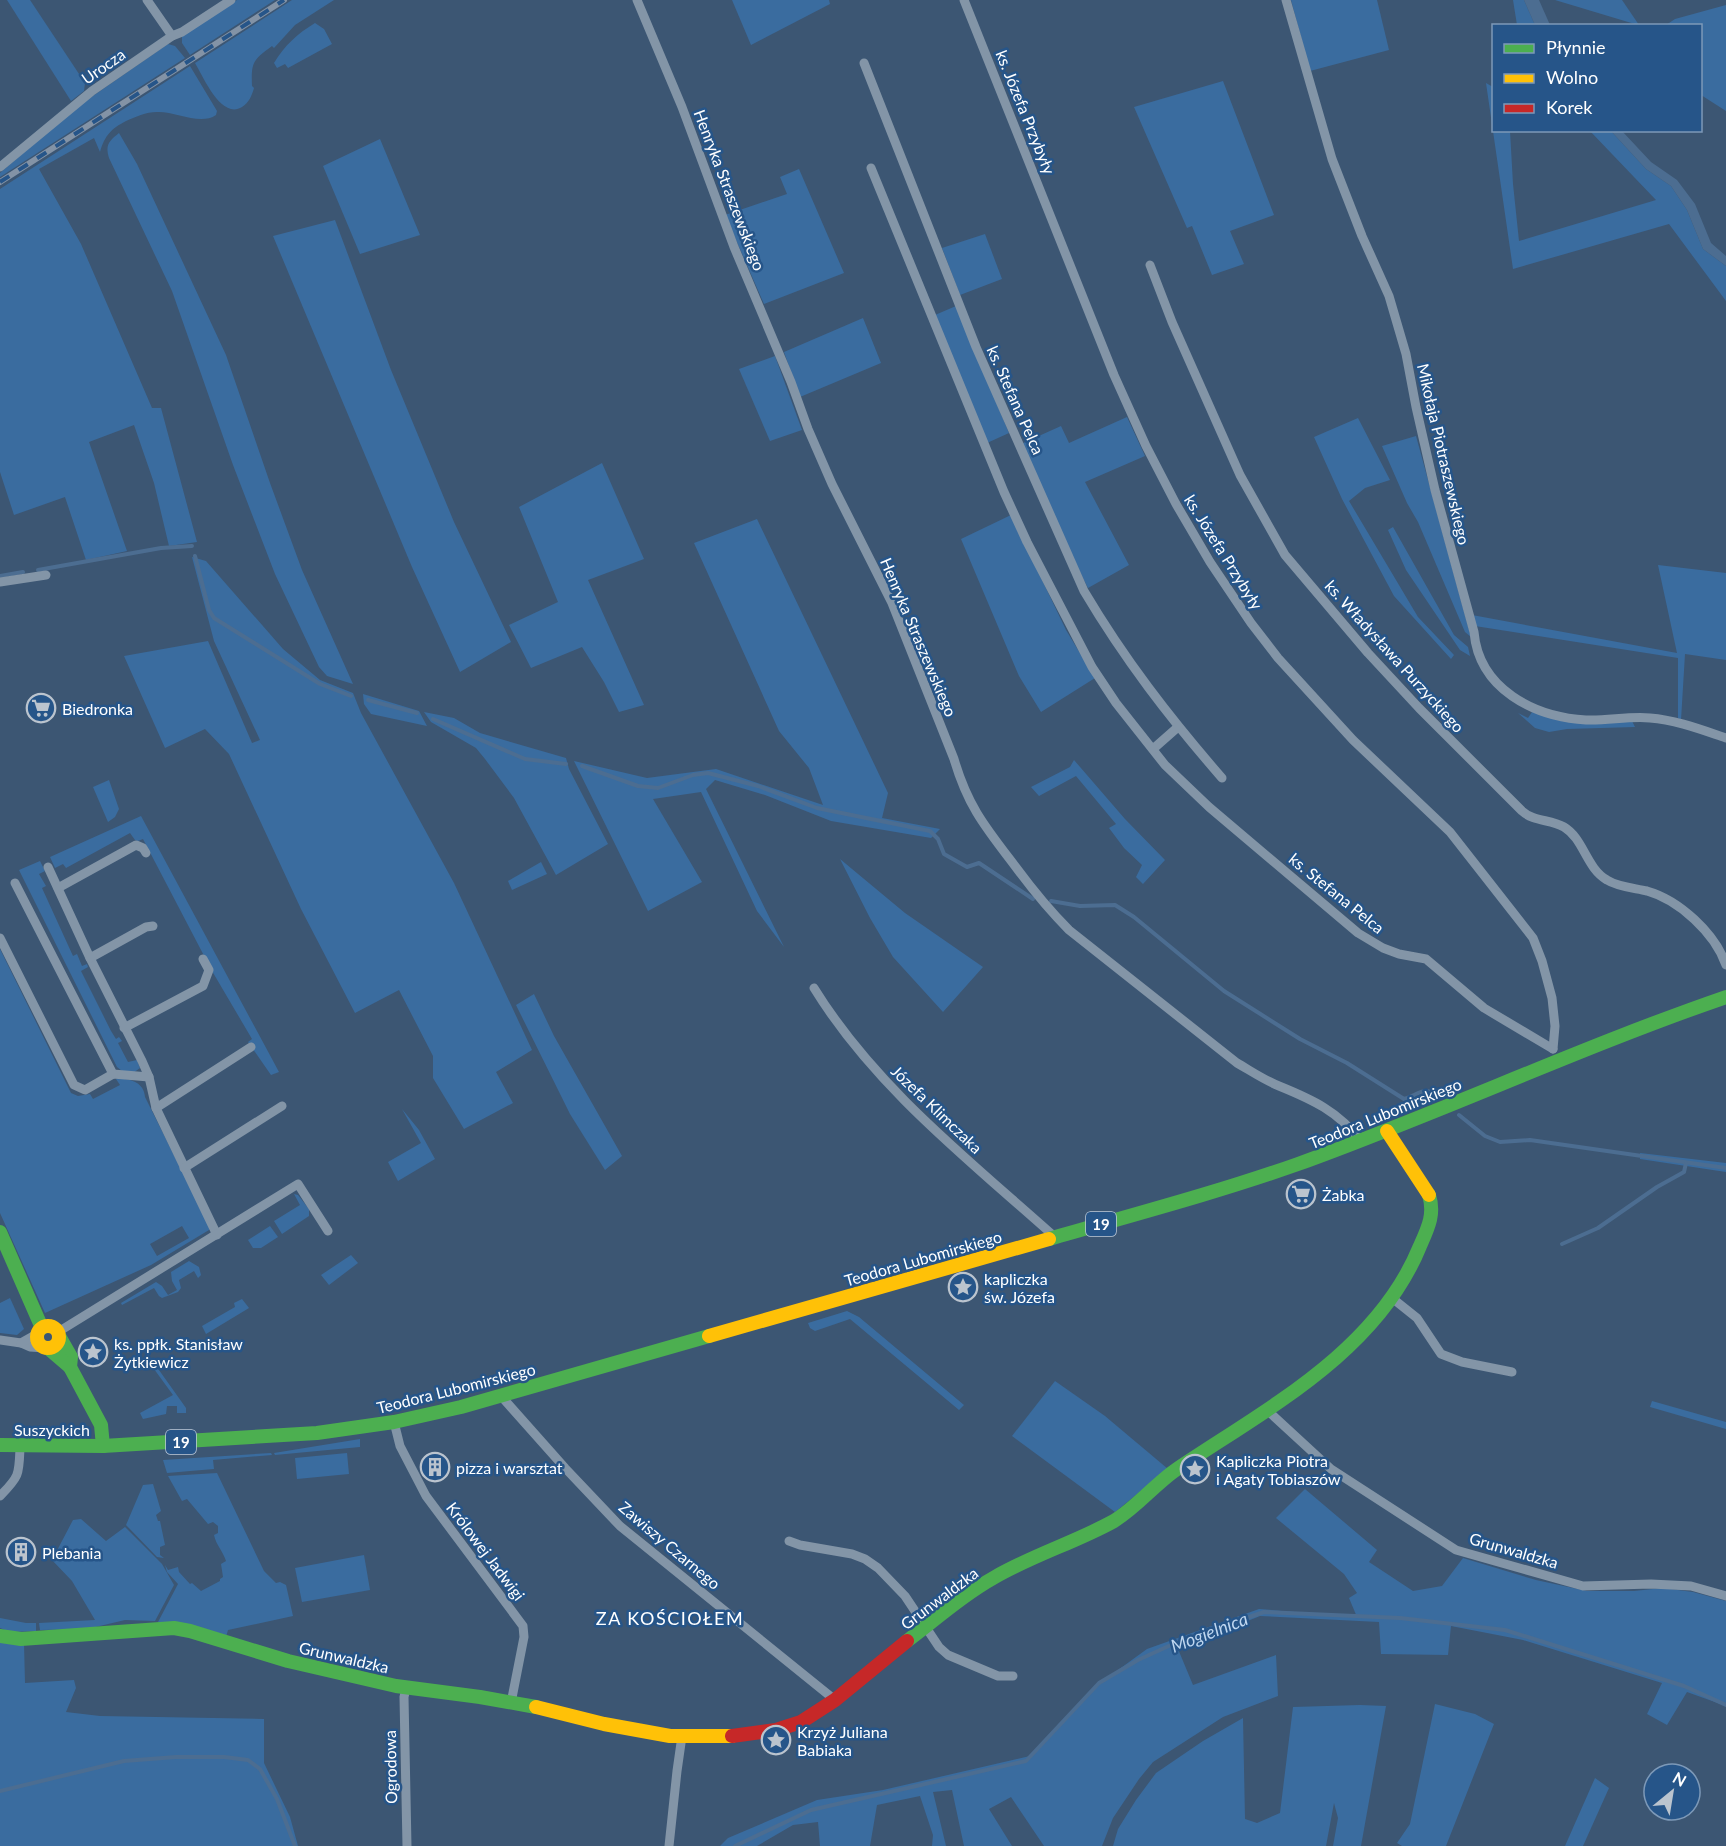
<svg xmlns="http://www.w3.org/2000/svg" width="1726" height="1846" font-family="Lato,sans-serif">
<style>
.green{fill:#3a6c9f;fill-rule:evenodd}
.water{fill:#4c6d91}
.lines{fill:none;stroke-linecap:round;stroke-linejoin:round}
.stream{stroke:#4c6d91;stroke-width:4}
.street{stroke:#8395a7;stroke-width:9}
.fast{stroke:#4caf50;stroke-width:14}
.slow{stroke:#ffc107;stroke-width:14}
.jam{stroke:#c62828;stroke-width:14}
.rail-casing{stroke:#8393a6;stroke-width:6}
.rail{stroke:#265589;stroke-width:4;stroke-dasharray:11;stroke-linecap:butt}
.labels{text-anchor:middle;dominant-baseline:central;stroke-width:5;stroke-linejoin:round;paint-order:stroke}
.shield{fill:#265589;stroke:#beccdc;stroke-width:1.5}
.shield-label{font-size:15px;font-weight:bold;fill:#fff}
.street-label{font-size:16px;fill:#fff;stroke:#265589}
.poi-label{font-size:16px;fill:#fff;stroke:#265589;text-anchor:start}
.neighbourhood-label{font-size:18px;letter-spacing:1.5px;fill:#fff;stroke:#265589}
.water-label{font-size:18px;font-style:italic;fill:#bfd7f0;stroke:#265589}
</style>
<rect width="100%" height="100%" fill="#3c5673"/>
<g class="green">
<polygon points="7,0 30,0 85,83 84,91 71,101"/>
<polygon points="237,0 275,0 190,55 182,43 182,36"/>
<path d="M292,0H334L295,25L274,48L272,46C253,60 251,62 252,86L254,88C252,95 249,103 242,107C221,120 203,76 195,63Z"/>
<polygon points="732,0 829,0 830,4 751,45"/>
<polygon points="1291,0 1377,0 1389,50 1310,71"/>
<polygon points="1513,0 1524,0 1535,25 1517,25"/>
<polygon points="1555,0 1622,0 1639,25 1638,25"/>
<polygon points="1726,5 1726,111 1701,95 1700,26 1666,25 1675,19"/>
<path d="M315,23L324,29L332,44L288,68L285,64L277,68L274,63C285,45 297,34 315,23Z"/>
<polygon points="168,44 175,46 185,58 0,177 0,173 77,107"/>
<path d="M190,66L217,111L216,115C200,126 175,111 157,112C146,112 135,117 126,121C111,129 105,135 100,152L94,138L39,169L81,244L152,408H161L197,542L169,546L154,483L134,425L89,442L127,551L86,560L65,497L14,515L0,472V189Z"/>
<polygon points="1223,81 1274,215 1230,231 1244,264 1212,275 1192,226 1187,228 1134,107"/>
<polygon points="1486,83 1493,87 1494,130 1510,131 1513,184 1519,241 1656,200 1590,131 1611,131 1646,169 1671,186 1687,210 1703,249 1726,266 1726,301 1669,224 1513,269"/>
<path d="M119,133L137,164L226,355L270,483L302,570L353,684L327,676L319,667L275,574L233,465L172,291L109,158C105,145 109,141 119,133Z"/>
<polygon points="380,139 420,235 360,254 323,166"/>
<polygon points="799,169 844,273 764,304 725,215 787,194 780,177"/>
<polygon points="335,220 391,370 454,522 511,642 460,672 412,567 273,236"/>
<polygon points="985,234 1002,279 960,295 942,248"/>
<polygon points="956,306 1009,433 987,443 935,315"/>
<polygon points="863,318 881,363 800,397 784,352"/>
<polygon points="775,356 802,430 770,441 739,369"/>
<polygon points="1127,417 1145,456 1085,482 1129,565 1088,588 1052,517 1021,444 1061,426 1069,443"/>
<polygon points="1358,418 1390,480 1365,488 1349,501 1418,617 1454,655 1451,659 1394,596 1342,499 1314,437"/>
<polygon points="1416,436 1471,637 1465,632 1418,522 1407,503 1382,446"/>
<polygon points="602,463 644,559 588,580 644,705 619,712 604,682 582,647 531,668 509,625 558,602 519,507"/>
<polygon points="1011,515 1066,630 1095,678 1041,712 1019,676 961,539"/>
<polygon points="757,519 888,793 882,818 940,829 931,838 831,821 765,795 715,780 706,789 784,947 757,911 701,792 653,799 702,882 648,911 574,761 647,778 716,769 823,805 809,768 779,731 694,543"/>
<polygon points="1393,527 1454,635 1468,647 1470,656 1460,650 1406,570 1388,530"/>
<polygon points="192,557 206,561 283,649 320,680 353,693 361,713 454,883 532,1050 496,1072 513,1103 464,1129 433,1078 433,1056 399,990 355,1013 301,909 229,754 205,729 165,748 124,656 208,641 252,743 260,740 214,641"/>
<polygon points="1658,565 1726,573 1726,660 1685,654 1681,720 1678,718 1678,658 1475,626 1472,615 1677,653"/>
<polygon points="363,694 419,711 427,726 371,714 364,704"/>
<polygon points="424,712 454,718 480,733 566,758 569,769 608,844 556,875 514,798 485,759 476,748 431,722"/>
<polygon points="1532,712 1559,720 1632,721 1635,727 1567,729 1549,732 1535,728 1518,713 1528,718"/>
<polygon points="1074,760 1125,819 1165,860 1143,884 1136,877 1142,865 1124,848 1109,828 1116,824 1076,776 1039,796 1031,787 1070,767"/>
<polygon points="109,780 119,809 115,817 108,822 93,787"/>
<polygon points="141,816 279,1072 271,1075 248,1042 252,1039 212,971 143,839 138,841 135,840 130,833 66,868 63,864 55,868 50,857"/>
<polygon points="840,859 905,913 983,967 943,1012 893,957 870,918"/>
<polygon points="40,861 45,871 39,874 46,886 42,888 73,956 77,954 82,966 87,964 88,967 81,971 111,1031 116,1039 119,1037 122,1041 118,1043 128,1062 137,1060 140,1068 133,1073 122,1071 117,1067 19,870"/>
<polygon points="541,862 547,874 512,890 508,881"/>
<path d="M0,949L71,1093L78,1096L90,1094L93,1099L120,1085L116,1079C129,1078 144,1082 145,1097L210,1227L209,1230L151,1265L45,1313L0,1213ZM182,1226L189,1238L157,1256L150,1244Z"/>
<polygon points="534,994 554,1036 622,1156 605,1170 570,1114 516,1005"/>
<polygon points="402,1109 419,1130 435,1159 398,1181 388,1162 421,1143"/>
<polygon points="1640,1153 1726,1163 1726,1172 1640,1159"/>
<polygon points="294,1194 298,1195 309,1209 309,1216 282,1234 274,1221 300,1205"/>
<polygon points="270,1226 278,1237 261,1248 253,1248 248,1240"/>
<polygon points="351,1255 358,1263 329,1285 321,1275"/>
<polygon points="189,1261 199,1267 201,1275 198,1278 194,1271 179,1280 181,1288 178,1292 162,1298 159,1296 154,1288 122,1305 121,1303 156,1282 162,1286 168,1295 177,1290 172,1281 171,1272"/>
<polygon points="10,1298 24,1329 17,1335 0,1333 0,1303"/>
<polygon points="242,1299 249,1308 206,1334 202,1326 235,1307 234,1303"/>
<polygon points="847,1311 859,1317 964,1405 959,1410 850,1319 815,1331 810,1328 808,1323"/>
<polygon points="149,1356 186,1408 186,1413 177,1413 177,1406 167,1406 166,1414 143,1419 140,1413 173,1395 146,1358"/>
<polygon points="1055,1381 1105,1416 1168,1469 1115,1512 1012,1436"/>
<polygon points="1652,1401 1726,1422 1726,1429 1650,1407"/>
<polygon points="360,1439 360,1447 275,1455 274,1453"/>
<polygon points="271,1453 272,1455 213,1460 214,1469 167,1473 163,1460"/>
<polygon points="347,1453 349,1474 297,1479 295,1458"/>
<path d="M217,1473L264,1571L276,1583L280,1582L286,1585L293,1616L228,1630L226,1637L180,1625L158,1622L178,1584L167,1572L165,1565L168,1570L178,1567L179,1572L190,1584L192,1583L201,1591L220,1581V1579L223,1577L221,1564L226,1561C223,1551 216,1545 214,1535L218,1533V1526L213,1522L208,1524L187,1499L182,1501L168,1476Z"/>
<polygon points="153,1484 161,1511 156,1515 158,1521 160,1521 165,1545 160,1547 160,1555 164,1558 157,1557 126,1525 143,1485"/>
<polygon points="1305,1489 1377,1550 1369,1562 1413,1591 1442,1586 1463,1558 1536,1580 1587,1591 1634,1591 1662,1588 1693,1592 1726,1601 1726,1706 1687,1692 1667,1725 1647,1714 1662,1683 1523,1640 1451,1626 1448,1655 1381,1654 1379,1622 1260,1616 1178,1649 1193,1685 1276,1655 1278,1696 1223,1717 1153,1762 1139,1779 1113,1818 1102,1846 1044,1846 1011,1797 989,1809 1012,1846 964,1846 952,1790 933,1792 946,1846 932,1846 933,1835 920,1796 877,1805 870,1846 820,1846 818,1822 793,1825 757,1846 720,1846 728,1838 817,1800 883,1790 1030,1756 1096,1686 1147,1649 1259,1609 1357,1617 1349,1598 1357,1593 1344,1574 1276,1518"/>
<polygon points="81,1519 106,1541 125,1527 162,1564 174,1585 155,1621 125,1620 87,1629 40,1630 39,1623 95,1620 72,1581 52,1560 73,1520"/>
<polygon points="364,1555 370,1590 302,1602 295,1568"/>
<polygon points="0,1618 26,1623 36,1623 36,1631 10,1632 0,1628"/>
<polygon points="0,1640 24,1643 25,1683 74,1680 76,1688 66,1712 100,1716 264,1719 264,1763 290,1817 298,1846 0,1846"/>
<polygon points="1435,1704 1475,1714 1494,1724 1446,1846 1402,1846 1397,1843 1410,1824"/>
<polygon points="1360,1705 1386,1706 1361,1846 1333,1846 1338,1818 1334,1803 1326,1846 1113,1846 1118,1829 1136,1800 1156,1773 1203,1741 1243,1718 1245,1819 1257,1823 1280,1813 1293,1707"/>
<polygon points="1595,1778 1609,1788 1583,1846 1565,1846"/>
</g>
<g class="water">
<polygon points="1524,0 1539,0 1550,25 1535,25"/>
<polygon points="1611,131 1622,131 1651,162 1677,180 1695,204 1711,243 1726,256 1726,266 1703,249 1687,210 1671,186 1646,169"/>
</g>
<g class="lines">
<g class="stream">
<polyline points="195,556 209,610 214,618 320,684 351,696"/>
<polyline points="38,570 161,548 192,546"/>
<polyline points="0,576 23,572"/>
<polyline points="368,700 417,713"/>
<polyline points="433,719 525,759 566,764"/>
<polyline points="582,766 638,786 658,788 693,775 708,773 758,786 817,808 930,831 938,839 944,854 967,867 979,863 1033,899"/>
<path d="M1051,901L1080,906L1115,905L1134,917L1224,991L1300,1039L1347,1063L1404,1099C1418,1095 1425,1085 1437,1096"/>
<polyline points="1459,1115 1485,1136 1500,1142 1530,1140 1726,1168"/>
<polyline points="1562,1244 1598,1228 1657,1187 1684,1172 1686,1163"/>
<polyline points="0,1791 124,1761 176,1757 224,1757 248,1760 260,1769 277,1799 295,1846"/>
<polyline points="735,1846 811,1810 1026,1761 1099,1683 1138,1660 1182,1640 1264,1612 1400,1618 1505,1630 1684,1686 1726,1705"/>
</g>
<g class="street">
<polyline points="147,0 172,36"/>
<path d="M637,0L682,107L734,247L791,382L808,429L832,484L892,603L954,759C968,807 986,828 1015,866C1032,889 1049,910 1069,930L1237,1063C1251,1071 1264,1080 1279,1086C1311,1099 1340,1112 1360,1141"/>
<polyline points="964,0 1114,375 1146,446 1176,504 1210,562 1251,623 1278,658 1353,740 1450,832 1533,938 1542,961 1552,998 1555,1026 1553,1049"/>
<path d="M1286,0L1332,159L1362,236L1389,296L1406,354L1416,407L1435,490L1474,632C1479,689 1534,717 1586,720C1607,721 1629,716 1650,718C1676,720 1702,730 1726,738"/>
<path d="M864,63L976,347L1084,591C1125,660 1169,717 1222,778"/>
<polyline points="0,167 92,91 172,36 182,32 231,0"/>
<polyline points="871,168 1004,492 1027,542 1092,667 1116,703 1165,765 1209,807 1358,933 1383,948 1399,954 1426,959 1484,1008 1553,1049"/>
<path d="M1150,265L1172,322L1240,475L1285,555L1368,653L1419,708L1522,811C1534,822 1550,819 1564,827C1584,839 1586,868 1607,880C1618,887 1634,888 1647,891C1679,900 1715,933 1726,965"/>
<polyline points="0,582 46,575"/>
<polyline points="1153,749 1178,727"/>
<polyline points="48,867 90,958 142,1061 149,1077 156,1108 217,1235"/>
<polyline points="15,883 113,1074 149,1077"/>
<polyline points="58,888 136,845 143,848 146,853"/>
<polyline points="0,938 74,1085 85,1090 113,1074"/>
<polyline points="90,958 146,927 153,926"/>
<path d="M814,988C875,1087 969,1160 1055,1237"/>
<polyline points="124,1028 203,986 209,970 203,959"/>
<polyline points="156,1108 251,1047"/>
<polyline points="184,1168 282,1106"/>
<polyline points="1392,1298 1417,1318 1441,1354 1462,1362 1512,1372"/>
<polyline points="58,1332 298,1184 328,1231"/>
<polyline points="0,1340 21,1343 30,1347 45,1348"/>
<polyline points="21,1343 37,1334"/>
<polyline points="501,1396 565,1468 620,1526 835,1700"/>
<polyline points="1267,1410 1331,1469 1456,1550 1583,1586 1651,1584 1691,1586 1726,1596"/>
<polyline points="394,1422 400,1446 426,1496 523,1626 524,1637 511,1703"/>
<path d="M0,1496C20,1476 19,1474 20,1447"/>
<polyline points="789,1541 800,1545 852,1554 865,1559 878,1568 905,1596 939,1647 948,1655 998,1676 1013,1676"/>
<polyline points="406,1688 404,1697 407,1846"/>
<polyline points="669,1846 677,1771 682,1736"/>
</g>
<g class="fast">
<polyline points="0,1232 42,1328"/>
<path d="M1049,1239C1132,1215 1216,1193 1298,1164C1442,1112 1581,1047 1726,997"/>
<polyline points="59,1336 71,1357 70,1367"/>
<polyline points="49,1349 70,1367 101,1425 103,1446"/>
<polyline points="0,1445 103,1446 317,1433 394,1422 461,1407 709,1336"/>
<polyline points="0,1636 21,1639 174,1628 190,1631 288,1661 396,1686 480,1697 536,1707"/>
<path d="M907,1641C936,1619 963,1595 995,1577C1033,1555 1076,1542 1114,1521C1137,1507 1155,1484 1177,1469C1266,1409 1377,1352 1420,1246C1428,1228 1435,1214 1429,1195"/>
</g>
<g class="slow">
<polyline points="1387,1131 1429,1195"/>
<circle cx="48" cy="1337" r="11"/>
<polyline points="709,1336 1049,1239"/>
<polyline points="536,1707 604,1724 670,1736 732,1736"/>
</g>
<polyline class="jam" points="732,1736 776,1730 801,1722 835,1700 907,1641"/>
<g class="rail-casing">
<polyline id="rail" points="0,182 284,0"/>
</g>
<use href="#rail" class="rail"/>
</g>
<defs>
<g id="supermarket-ring" transform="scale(1.5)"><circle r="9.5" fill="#265589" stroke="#bbc4ce" stroke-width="1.5"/><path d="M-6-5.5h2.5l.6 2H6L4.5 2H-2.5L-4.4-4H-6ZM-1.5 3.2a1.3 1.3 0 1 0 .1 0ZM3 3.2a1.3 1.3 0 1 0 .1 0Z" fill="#bbc4ce"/></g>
<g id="sight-ring" transform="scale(1.5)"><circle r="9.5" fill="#265589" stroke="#bbc4ce" stroke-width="1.5"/><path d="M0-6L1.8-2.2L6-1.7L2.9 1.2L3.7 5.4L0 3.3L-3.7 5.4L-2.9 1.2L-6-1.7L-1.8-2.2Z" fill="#bbc4ce"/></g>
<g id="building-ring" transform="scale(1.5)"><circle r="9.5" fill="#265589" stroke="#bbc4ce" stroke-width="1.5"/><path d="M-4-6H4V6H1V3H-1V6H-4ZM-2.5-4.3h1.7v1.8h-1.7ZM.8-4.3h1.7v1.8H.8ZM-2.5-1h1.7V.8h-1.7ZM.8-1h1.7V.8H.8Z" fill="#bbc4ce"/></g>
</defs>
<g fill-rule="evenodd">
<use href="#supermarket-ring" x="41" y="708"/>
<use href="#supermarket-ring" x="1301" y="1194"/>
<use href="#sight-ring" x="963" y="1287"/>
<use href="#sight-ring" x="93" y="1352"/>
<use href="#building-ring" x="435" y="1467"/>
<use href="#sight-ring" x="1195" y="1469"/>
<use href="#building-ring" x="21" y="1552"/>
<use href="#sight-ring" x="776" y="1740"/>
</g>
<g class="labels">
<g class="shield">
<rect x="1086" y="1212" width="30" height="24" rx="4.5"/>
<rect x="166" y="1430" width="30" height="24" rx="4.5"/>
</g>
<g class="shield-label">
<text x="1101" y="1224">19</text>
<text x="181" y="1442">19</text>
</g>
<g class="street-label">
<text transform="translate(103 66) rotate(-35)">Urocza</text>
<text transform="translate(1026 112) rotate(68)">ks. Józefa Przybyły</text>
<text transform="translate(730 190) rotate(69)">Henryka Straszewskiego</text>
<text transform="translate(1016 400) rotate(66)">ks. Stefana Pelca</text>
<text transform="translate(1444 454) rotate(77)">Mikołaja Piotraszewskiego</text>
<text transform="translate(1224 552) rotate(58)">ks. Józefa Przybyły</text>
<text transform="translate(919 637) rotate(67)">Henryka Straszewskiego</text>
<text transform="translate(1395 656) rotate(48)">ks. Władysława Purzyckiego</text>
<text transform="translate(1337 893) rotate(39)">ks. Stefana Pelca</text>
<text transform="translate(937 1109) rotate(44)">Józefa Klimczaka</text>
<text transform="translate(1385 1113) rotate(-22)">Teodora Lubomirskiego</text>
<text transform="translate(923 1258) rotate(-16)">Teodora Lubomirskiego</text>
<text transform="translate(456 1388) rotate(-14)">Teodora Lubomirskiego</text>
<text x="52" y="1429">Suszyckich</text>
<text transform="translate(670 1545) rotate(40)">Zawiszy Czarnego</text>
<text transform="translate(1514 1550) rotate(16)">Grunwaldzka</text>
<text transform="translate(486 1551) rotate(53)">Królowej Jadwigi</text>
<text transform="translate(939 1598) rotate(-37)">Grunwaldzka</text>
<text transform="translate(344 1657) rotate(13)">Grunwaldzka</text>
<text transform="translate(390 1767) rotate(-91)">Ogrodowa</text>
</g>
<g class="poi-label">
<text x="62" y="708">Biedronka</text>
<text x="1322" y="1194">Żabka</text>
<text x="984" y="1278">kapliczka<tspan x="984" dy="18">św. Józefa</tspan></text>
<text x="114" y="1343">ks. ppłk. Stanisław<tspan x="114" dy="18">Żytkiewicz</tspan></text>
<text x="1216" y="1460">Kapliczka Piotra<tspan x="1216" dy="18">i Agaty Tobiaszów</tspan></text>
<text x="456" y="1467">pizza i warsztat</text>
<text x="42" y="1552">Plebania</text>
<text x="797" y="1731">Krzyż Juliana<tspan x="797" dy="18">Babiaka</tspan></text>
</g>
<g class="neighbourhood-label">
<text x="670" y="1618">ZA KOŚCIOŁEM</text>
</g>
<g class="water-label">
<text transform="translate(1209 1632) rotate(-21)">Mogielnica</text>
</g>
</g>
<rect x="1492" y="24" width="210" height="108" fill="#265589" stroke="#7d99b8" stroke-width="1.5"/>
<rect x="1504" y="44" width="30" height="9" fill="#4caf50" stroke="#7d99b8" stroke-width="1.5"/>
<text x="1546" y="54" font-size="18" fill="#ffffff">Płynnie</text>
<rect x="1504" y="74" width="30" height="9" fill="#ffc107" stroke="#7d99b8" stroke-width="1.5"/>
<text x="1546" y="84" font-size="18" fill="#ffffff">Wolno</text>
<rect x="1504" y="104" width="30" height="9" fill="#c62828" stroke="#7d99b8" stroke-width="1.5"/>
<text x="1546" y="114" font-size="18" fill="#ffffff">Korek</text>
<g transform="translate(1672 1792) rotate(30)"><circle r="28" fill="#265589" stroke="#7d99b8" stroke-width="1.5"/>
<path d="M0-4.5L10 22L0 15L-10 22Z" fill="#bbc4ce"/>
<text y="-9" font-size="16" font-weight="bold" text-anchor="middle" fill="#ffffff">N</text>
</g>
</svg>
